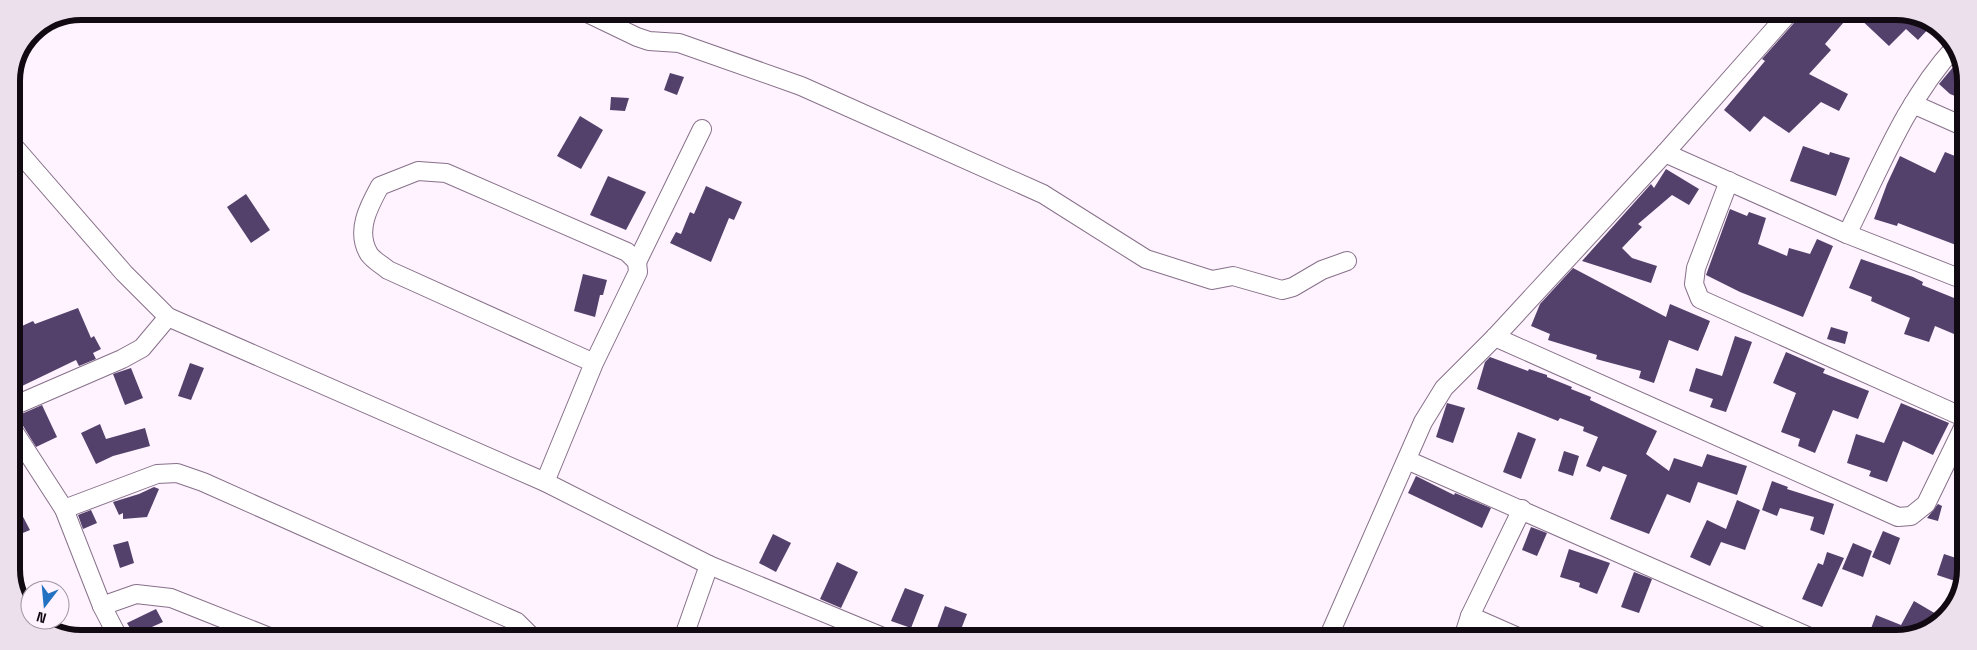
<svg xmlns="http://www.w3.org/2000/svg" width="1977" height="650" font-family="'Space Grotesk',sans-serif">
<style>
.building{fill:#54416b}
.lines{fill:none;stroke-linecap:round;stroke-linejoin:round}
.minor-casing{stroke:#88708a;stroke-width:20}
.minor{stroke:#fff;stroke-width:18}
.rim{fill:none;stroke:#120a13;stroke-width:6}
</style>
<rect width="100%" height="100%" fill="#fef3ff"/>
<g class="building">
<polygon points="1801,15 1850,15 1825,44 1831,50 1809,74 1848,94 1839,111 1821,102 1789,133 1764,116 1750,132 1724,110 1765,61 1762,59"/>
<polygon points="1856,15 1918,15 1931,26 1918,40 1906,29 1889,46"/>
<polygon points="1954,66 1966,77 1965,100 1950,94 1939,84"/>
<polygon points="670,73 684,77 677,95 664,90"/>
<polygon points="611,97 629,98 625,111 610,110"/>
<polygon points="580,116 603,130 581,169 557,156"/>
<polygon points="1803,146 1829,155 1830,152 1850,158 1836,196 1790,181"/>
<polygon points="1945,152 1965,160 1964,248 1898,223 1897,226 1874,219 1887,184 1900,156 1935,173"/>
<polygon points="1666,169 1699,189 1689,205 1672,195 1638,224 1642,227 1622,248 1632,258 1657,266 1651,283 1582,261 1651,184 1654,188"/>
<polygon points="608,176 646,192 626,230 590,215"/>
<polygon points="706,186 742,202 734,220 729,218 711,262 670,243 676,232 681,234 690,212 694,214"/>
<polygon points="246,194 270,230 251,243 227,207"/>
<polygon points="1730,209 1747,216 1749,212 1766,218 1758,244 1787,256 1789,248 1810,254 1817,239 1833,246 1803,317 1740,292 1706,275"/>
<polygon points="1861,259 1913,277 1923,282 1922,285 1964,302 1964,310 1954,334 1935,326 1929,342 1904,334 1910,318 1871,301 1872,297 1849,288"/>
<polygon points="1573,268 1666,317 1670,304 1710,321 1698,351 1669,340 1654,383 1639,378 1641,371 1596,359 1597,355 1548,340 1550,334 1531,326 1540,304"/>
<polygon points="583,274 607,280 603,295 600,295 595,317 574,311"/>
<polygon points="78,308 91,338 94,336 101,349 93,353 96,359 79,366 76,360 20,387 11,370 11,331 33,321 35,324"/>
<polygon points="1831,327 1848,332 1845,344 1827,339"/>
<polygon points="1735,336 1752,342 1726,412 1710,407 1713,399 1689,391 1696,368 1722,376"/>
<polygon points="1786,352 1825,369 1823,373 1869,391 1858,419 1833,410 1815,453 1798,446 1800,439 1781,432 1796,393 1773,383"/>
<polygon points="1490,357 1528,371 1529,369 1547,375 1547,377 1572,387 1571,389 1591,397 1590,400 1657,431 1646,454 1669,471 1674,458 1702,467 1707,454 1747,466 1737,495 1698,482 1690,503 1667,494 1649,534 1610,519 1627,475 1603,466 1600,472 1586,466 1598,437 1583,431 1584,427 1560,418 1558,421 1477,389 1485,362"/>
<polygon points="190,363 204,368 191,400 178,396"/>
<polygon points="131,368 143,398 125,405 113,374"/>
<polygon points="1447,403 1465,408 1453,443 1436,437"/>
<polygon points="1901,403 1949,423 1933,455 1903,441 1887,482 1869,476 1871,471 1847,463 1856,434 1884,443"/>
<polygon points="42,405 57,437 36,447 17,416"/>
<polygon points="100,424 106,439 145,428 150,446 113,456 96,464 81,433"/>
<polygon points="1518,432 1536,439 1521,479 1503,472"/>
<polygon points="1564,451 1579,456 1573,476 1558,471"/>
<polygon points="1416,476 1454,495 1455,493 1491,508 1482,528 1408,493"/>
<polygon points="1772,481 1788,487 1787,489 1834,504 1824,535 1810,530 1814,517 1780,508 1777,516 1762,510"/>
<polygon points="154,487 159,489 147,517 123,519 123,513 119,515 113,502 139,494"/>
<polygon points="11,494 30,530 11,538"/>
<polygon points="1737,500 1760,510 1745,550 1721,542 1710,566 1690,557 1707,520 1726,529"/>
<polygon points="1938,504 1942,506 1938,521 1927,518"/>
<polygon points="91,510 97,523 83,529 78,515"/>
<polygon points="1531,527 1547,533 1537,556 1522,550"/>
<polygon points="1883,531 1900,538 1890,565 1872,557"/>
<polygon points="773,534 791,543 776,572 759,563"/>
<polygon points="128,541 134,563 120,568 113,545"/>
<polygon points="1853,543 1872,551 1863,577 1842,569"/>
<polygon points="1569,549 1610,563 1597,594 1579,587 1580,583 1560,577"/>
<polygon points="1827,552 1844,558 1822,607 1802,599 1818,563 1823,565"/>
<polygon points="1944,554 1962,560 1955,581 1937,575"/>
<polygon points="837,562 858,572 841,608 820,599"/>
<polygon points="1634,572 1652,579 1639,613 1621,607"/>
<polygon points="905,588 924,595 911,628 891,621"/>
<polygon points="1914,601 1943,618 1938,625 1896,639 1881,639 1869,634 1876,615 1901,625"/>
<polygon points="945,606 967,614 958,637 936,631"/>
<polygon points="156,609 163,622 134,635 127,623"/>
</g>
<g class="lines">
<g class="minor-casing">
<g id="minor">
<polyline points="585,12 637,37 649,41 679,43 801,86 1043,194 1146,259 1212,280 1233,276 1282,290 1293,287 1322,270 1347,261"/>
<polyline points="1913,104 1965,127"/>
<polyline points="11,143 124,273 168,317 545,482 709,565 883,637"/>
<polyline points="1665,153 1847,234 1964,280"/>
<polyline points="1729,181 1696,268 1694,284 1700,299 1963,417"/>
<path d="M1847,234C1879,171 1906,100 1955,47"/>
<polyline points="637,262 702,129"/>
<polyline points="1495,337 1898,517 1911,516 1926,504 1963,428"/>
<polyline points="11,407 122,359 142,348 168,317"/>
<polyline points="11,427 64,509 102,606 117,635"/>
<polyline points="1407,460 1814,639"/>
<path d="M545,482L594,363L638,272L637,262L627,252L446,173L418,171L380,186C369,206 355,231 369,254C373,260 382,265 388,270L594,363"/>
<polyline points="64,509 157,474 177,473 203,482 517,622 531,636"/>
<polyline points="102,606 136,594 171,598 267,636"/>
<polyline points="1470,616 1520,638"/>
<polyline points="684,636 709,565"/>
<polyline points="1328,638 1423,422 1444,388 1495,337 1665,153 1787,15"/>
<polyline points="1463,638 1470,616 1522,509"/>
</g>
</g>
<use href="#minor" class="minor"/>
</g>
<path d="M0 0H1977V650H0ZM81 20H1896A61 61 0 0 1 1957 81V569A61 61 0 0 1 1896 630H81A61 61 0 0 1 20 569V81A61 61 0 0 1 81 20Z" fill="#ebe0ec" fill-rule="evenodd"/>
<path class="rim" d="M81 20H1896A61 61 0 0 1 1957 81V569A61 61 0 0 1 1896 630H81A61 61 0 0 1 20 569V81A61 61 0 0 1 81 20Z"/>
<g transform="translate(45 605) rotate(196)"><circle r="24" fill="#fef3ff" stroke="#a096a1"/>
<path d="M0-4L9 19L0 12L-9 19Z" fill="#2272c1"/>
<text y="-8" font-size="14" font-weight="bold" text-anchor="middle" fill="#120a13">N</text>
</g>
</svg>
